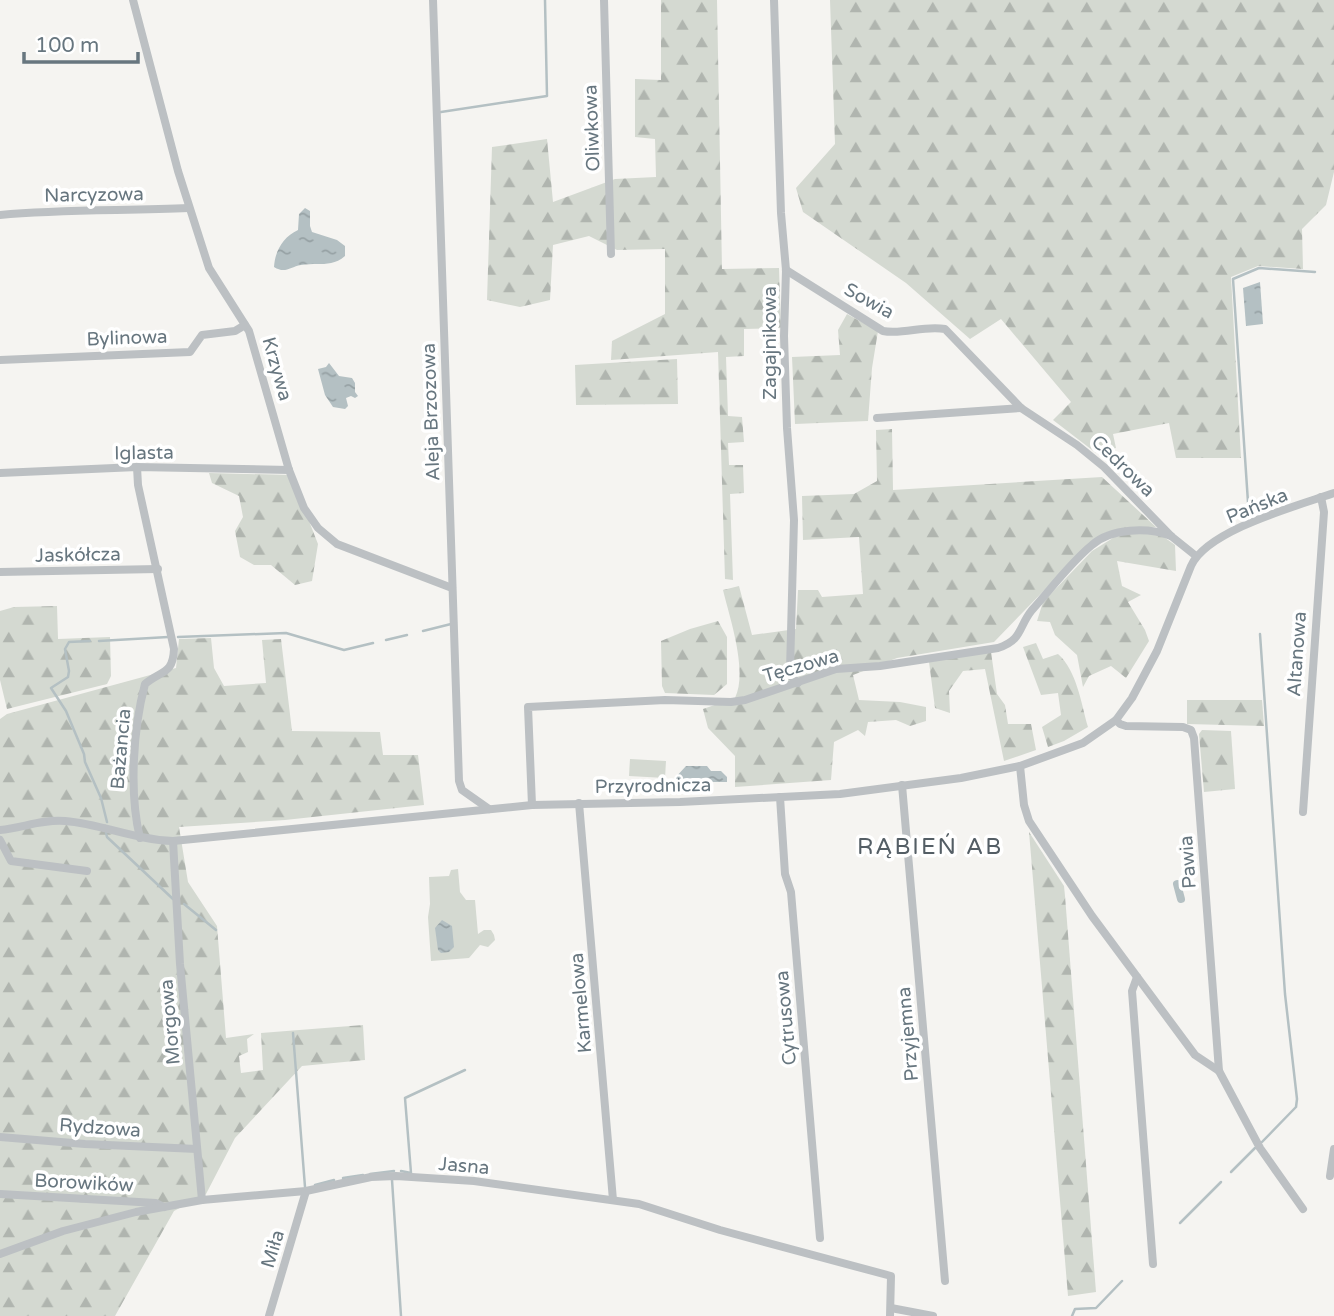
<svg xmlns="http://www.w3.org/2000/svg" width="1334" height="1316" font-family="'Varela Round',sans-serif">
<style>
.green{fill:#d4d9d1}
.forest{fill:url(#forest-firs)}
.water{fill:url(#water-ripples)}
.lines{fill:none;stroke-linecap:round;stroke-linejoin:round}
.stream{stroke:#b4c0c3;stroke-width:2.5}
.canal{stroke:#b4c0c3;stroke-width:8}
.street{stroke:#bcc0c3;stroke-width:8}
.labels{text-anchor:middle;dominant-baseline:central;stroke-width:7;stroke-linejoin:round;paint-order:stroke}
.street-label{font-size:19px;fill:#67767f;stroke:#fff}
.quarter-label{font-size:23px;letter-spacing:2px;fill:#545e65;stroke:#fff}
</style>
<defs>
<pattern id="forest-firs" width="22" height="20" patternUnits="userSpaceOnUse" patternTransform="scale(1.75)"><rect width="22" height="20" fill="#d4d9d1"/><path d="M5 1l3.5 6h-7zM16 11l3.5 6h-7z" fill="#b0b5af"/></pattern>
<pattern id="water-ripples" width="26" height="14" patternUnits="userSpaceOnUse" patternTransform="scale(1.75)"><rect width="26" height="14" fill="#b4c0c3"/><path d="M2 4q2-2 4 0t4 0M15 11q2-2 4 0t4 0" fill="none" stroke="#96a1a4"/></pattern>
</defs>
<rect width="100%" height="100%" fill="#f5f4f1"/>
<g class="green">
<polygon points="630,759 666,761 665,778 629,776"/>
<polygon points="458,869 460,892 466,900 475,900 478,934 484,930 491,930 494,935 495,940 488,947 480,945 469,958 431,961 428,917 430,904 429,877 449,876 451,870"/>
</g>
<g class="forest">
<polygon points="661,0 717,0 722,269 779,268 781,328 744,329 744,356 726,357 728,416 742,417 744,442 728,443 729,465 743,465 744,493 730,494 733,580 725,579 718,352 611,360 612,341 665,314 665,249 617,250 589,236 553,245 550,300 520,307 487,300 492,147 547,139 553,202 615,179 656,177 655,139 635,137 635,79 661,80"/>
<polygon points="830,0 1334,0 1334,172 1326,205 1302,229 1303,269 1258,266 1231,277 1241,458 1176,458 1169,423 1113,434 1116,448 1096,453 1053,420 1071,402 1001,319 970,339 906,283 803,212 796,188 835,144"/>
<polygon points="847,314 878,331 872,368 868,421 795,424 792,357 840,355 838,330"/>
<polygon points="677,359 678,404 576,405 575,365"/>
<path d="M892,429L893,490L1102,477L1156,527L1107,532L1093,540L994,642L897,658L853,675L859,700L900,702L926,707V721L910,726L896,720L868,722L865,736L858,730L834,742L831,780L735,787V756L708,728L703,709L735,698C748,671 730,619 723,590L739,586L752,635L796,629L798,590H818L822,597L863,594L859,537L803,540L802,496L854,494L877,481L876,430Z"/>
<polygon points="209,473 291,475 318,544 312,581 295,585 271,565 254,565 240,557 235,531 243,517 239,496 212,483"/>
<polygon points="1157,532 1175,545 1176,571 1117,561 1122,586 1141,595 1128,602 1145,630 1149,641 1126,678 1111,666 1089,676 1083,687 1077,655 1055,635 1050,622 1037,621 1043,602 1092,551 1121,533"/>
<polygon points="57,606 58,639 110,637 111,676 107,684 7,709 0,680 0,611 14,607"/>
<polygon points="718,621 727,637 727,684 714,695 665,693 662,686 661,641 690,629"/>
<polygon points="211,638 214,668 224,686 266,683 262,640 281,639 292,731 380,732 383,755 418,755 424,805 285,820 179,827 188,882 217,926 226,1038 254,1034 247,1039 248,1052 239,1056 241,1073 263,1070 261,1033 363,1025 365,1060 302,1066 235,1138 206,1194 174,1211 115,1316 0,1316 0,719 7,714 176,668 179,639"/>
<path d="M1036,643L1043,659L1058,654C1077,671 1081,703 1088,727L1064,741L1048,747L1042,727L1061,715L1058,693L1041,695L1023,647Z"/>
<polygon points="991,652 997,694 1005,705 1008,724 1031,724 1036,750 1004,761 985,669 963,671 949,691 950,713 935,708 929,662"/>
<polygon points="1187,700 1262,700 1264,726 1187,724"/>
<polygon points="1202,730 1231,731 1235,789 1204,792 1199,734"/>
<polygon points="1029,832 1064,886 1065,896 1096,1292 1068,1296"/>
</g>
<g class="water">
<path d="M305,208L310,211V226L312,232L337,240L345,246V256C331,268 318,262 301,265C290,267 285,274 274,267C275,251 283,237 298,230L299,214Z"/>
<polygon points="1260,282 1263,324 1246,326 1243,288"/>
<polygon points="329,363 339,376 352,378 355,383 355,392 358,396 355,398 351,396 346,398 348,406 345,409 333,407 325,395 318,369 326,367"/>
<polygon points="686,766 707,766 711,771 721,771 727,777 727,782 680,782 675,778"/>
<polygon points="442,920 452,926 454,947 449,952 441,953 438,950 435,928"/>
</g>
<g class="lines">
<g class="stream">
<polyline points="441,112 547,96 545,0"/>
<polyline points="1249,517 1233,279 1259,268 1315,272"/>
<polyline points="423,631 451,624"/>
<polyline points="1260,634 1285,994 1297,1099 1296,1107 1262,1142"/>
<polyline points="178,637 286,633 344,650 373,643"/>
<polyline points="386,640 407,635"/>
<polyline points="90,641 69,642 65,649 69,671 68,677 51,688 66,711 84,754 85,762 101,798 107,822"/>
<polyline points="99,641 168,637"/>
<polyline points="106,833 107,837 173,899"/>
<polyline points="184,904 216,930"/>
<polyline points="293,1033 305,1187"/>
<polyline points="401,1171 411,1173 405,1098 465,1070"/>
<polyline points="1231,1172 1255,1148"/>
<polyline points="370,1174 394,1171"/>
<polyline points="343,1178 363,1175"/>
<polyline points="392,1180 401,1316"/>
<polyline points="315,1185 334,1180"/>
<polyline points="1180,1223 1221,1182"/>
<polyline points="1072,1316 1075,1309 1096,1308 1122,1281"/>
</g>
<polyline class="canal" points="1177,884 1181,899"/>
<g class="street">
<polyline points="133,0 178,171 209,268 249,331 289,470 304,508 318,528 337,544 452,588"/>
<polyline points="433,0 459,781 462,790 489,809"/>
<polyline points="604,0 611,254"/>
<polyline points="774,0 781,213 786,270 784,336 787,428 794,520 790,670 792,677 798,683"/>
<path d="M0,215C62,209 126,211 189,208"/>
<path d="M786,270L883,331C903,335 924,325 945,329L1021,408L1077,445L1104,467L1171,536L1196,556"/>
<polyline points="0,360 190,352 202,335 235,331 245,325"/>
<polyline points="877,418 1021,408"/>
<path d="M137,467L138,485L174,649C173,675 161,670 145,684C133,729 129,793 140,838"/>
<polyline points="0,473 137,467 289,470"/>
<polyline points="0,572 158,569"/>
<polyline points="1116,720 1120,724 1126,726 1183,727 1191,730 1194,738 1219,1071 1260,1148 1303,1209"/>
<polyline points="1020,766 1024,805 1029,821 1092,916 1195,1055 1219,1071"/>
<polyline points="902,785 945,1281"/>
<polyline points="780,797 785,874 791,892 820,1238"/>
<polyline points="579,803 613,1200"/>
<path d="M532,805L528,707L665,700L731,702L745,700L836,669L880,666L998,648C1023,640 1018,627 1032,610C1051,589 1070,563 1092,545C1111,528 1148,527 1171,536"/>
<polyline points="1303,812 1324,512 1321,497"/>
<path d="M0,830C22,828 42,819 65,821C102,824 136,840 173,841L532,805L680,802L840,794L961,778L1020,766L1083,743L1116,720L1132,698L1157,651L1191,566C1207,530 1297,506 1334,493"/>
<polyline points="0,840 11,861 87,871"/>
<polyline points="173,841 180,964 202,1200"/>
<polyline points="1137,977 1132,991 1153,1264"/>
<polyline points="0,1137 85,1144 197,1149"/>
<polyline points="1330,1176 1334,1149"/>
<polyline points="0,1194 156,1203 164,1207"/>
<polyline points="0,1254 63,1231 136,1212 202,1200 306,1191 371,1177 396,1176 474,1181 639,1204 720,1230 891,1276 890,1316"/>
<polyline points="891,1308 933,1316"/>
<polyline points="269,1316 306,1191"/>
</g>
</g>
<g class="labels">
<g class="street-label">
<text transform="translate(592 128) rotate(-92)">Oliwkowa</text>
<text transform="translate(94 195) rotate(-1)">Narcyzowa</text>
<text transform="translate(869 301) rotate(29)">Sowia</text>
<text transform="translate(127 338) rotate(-2)">Bylinowa</text>
<text transform="translate(770 343) rotate(-90)">Zagajnikowa</text>
<text transform="translate(277 369) rotate(74)">Krzywa</text>
<text transform="translate(431 412) rotate(-92)">Aleja Brzozowa</text>
<text transform="translate(144 453) rotate(-1)">Iglasta</text>
<text transform="translate(1123 466) rotate(44)">Cedrowa</text>
<text transform="translate(1257 506) rotate(-22)">Pańska</text>
<text transform="translate(78 555) rotate(-1)">Jaskółcza</text>
<text transform="translate(1297 654) rotate(-86)">Altanowa</text>
<text transform="translate(801 666) rotate(-16)">Tęczowa</text>
<text transform="translate(121 749) rotate(-85)">Bażancia</text>
<text transform="translate(653 786) rotate(-1)">Przyrodnicza</text>
<text transform="translate(1188 862) rotate(-94)">Pawia</text>
<text transform="translate(581 1003) rotate(-95)">Karmelowa</text>
<text transform="translate(786 1018) rotate(-95)">Cytrusowa</text>
<text transform="translate(170 1022) rotate(-95)">Morgowa</text>
<text transform="translate(908 1034) rotate(-95)">Przyjemna</text>
<text transform="translate(100 1128) rotate(4)">Rydzowa</text>
<text transform="translate(464 1166) rotate(5)">Jasna</text>
<text transform="translate(84 1183) rotate(3)">Borowików</text>
<text transform="translate(273 1249) rotate(-73)">Miła</text>
</g>
<g class="quarter-label">
<text x="930" y="847">RĄBIEŃ AB</text>
</g>
</g>
<path d="M24 52v10h114v-10" fill="none" stroke="#67767f" stroke-width="3.5"/>
<text x="35" y="52" font-size="21" fill="#67767f" stroke="#ffffff" stroke-width="5" paint-order="stroke">100 m</text>
</svg>
